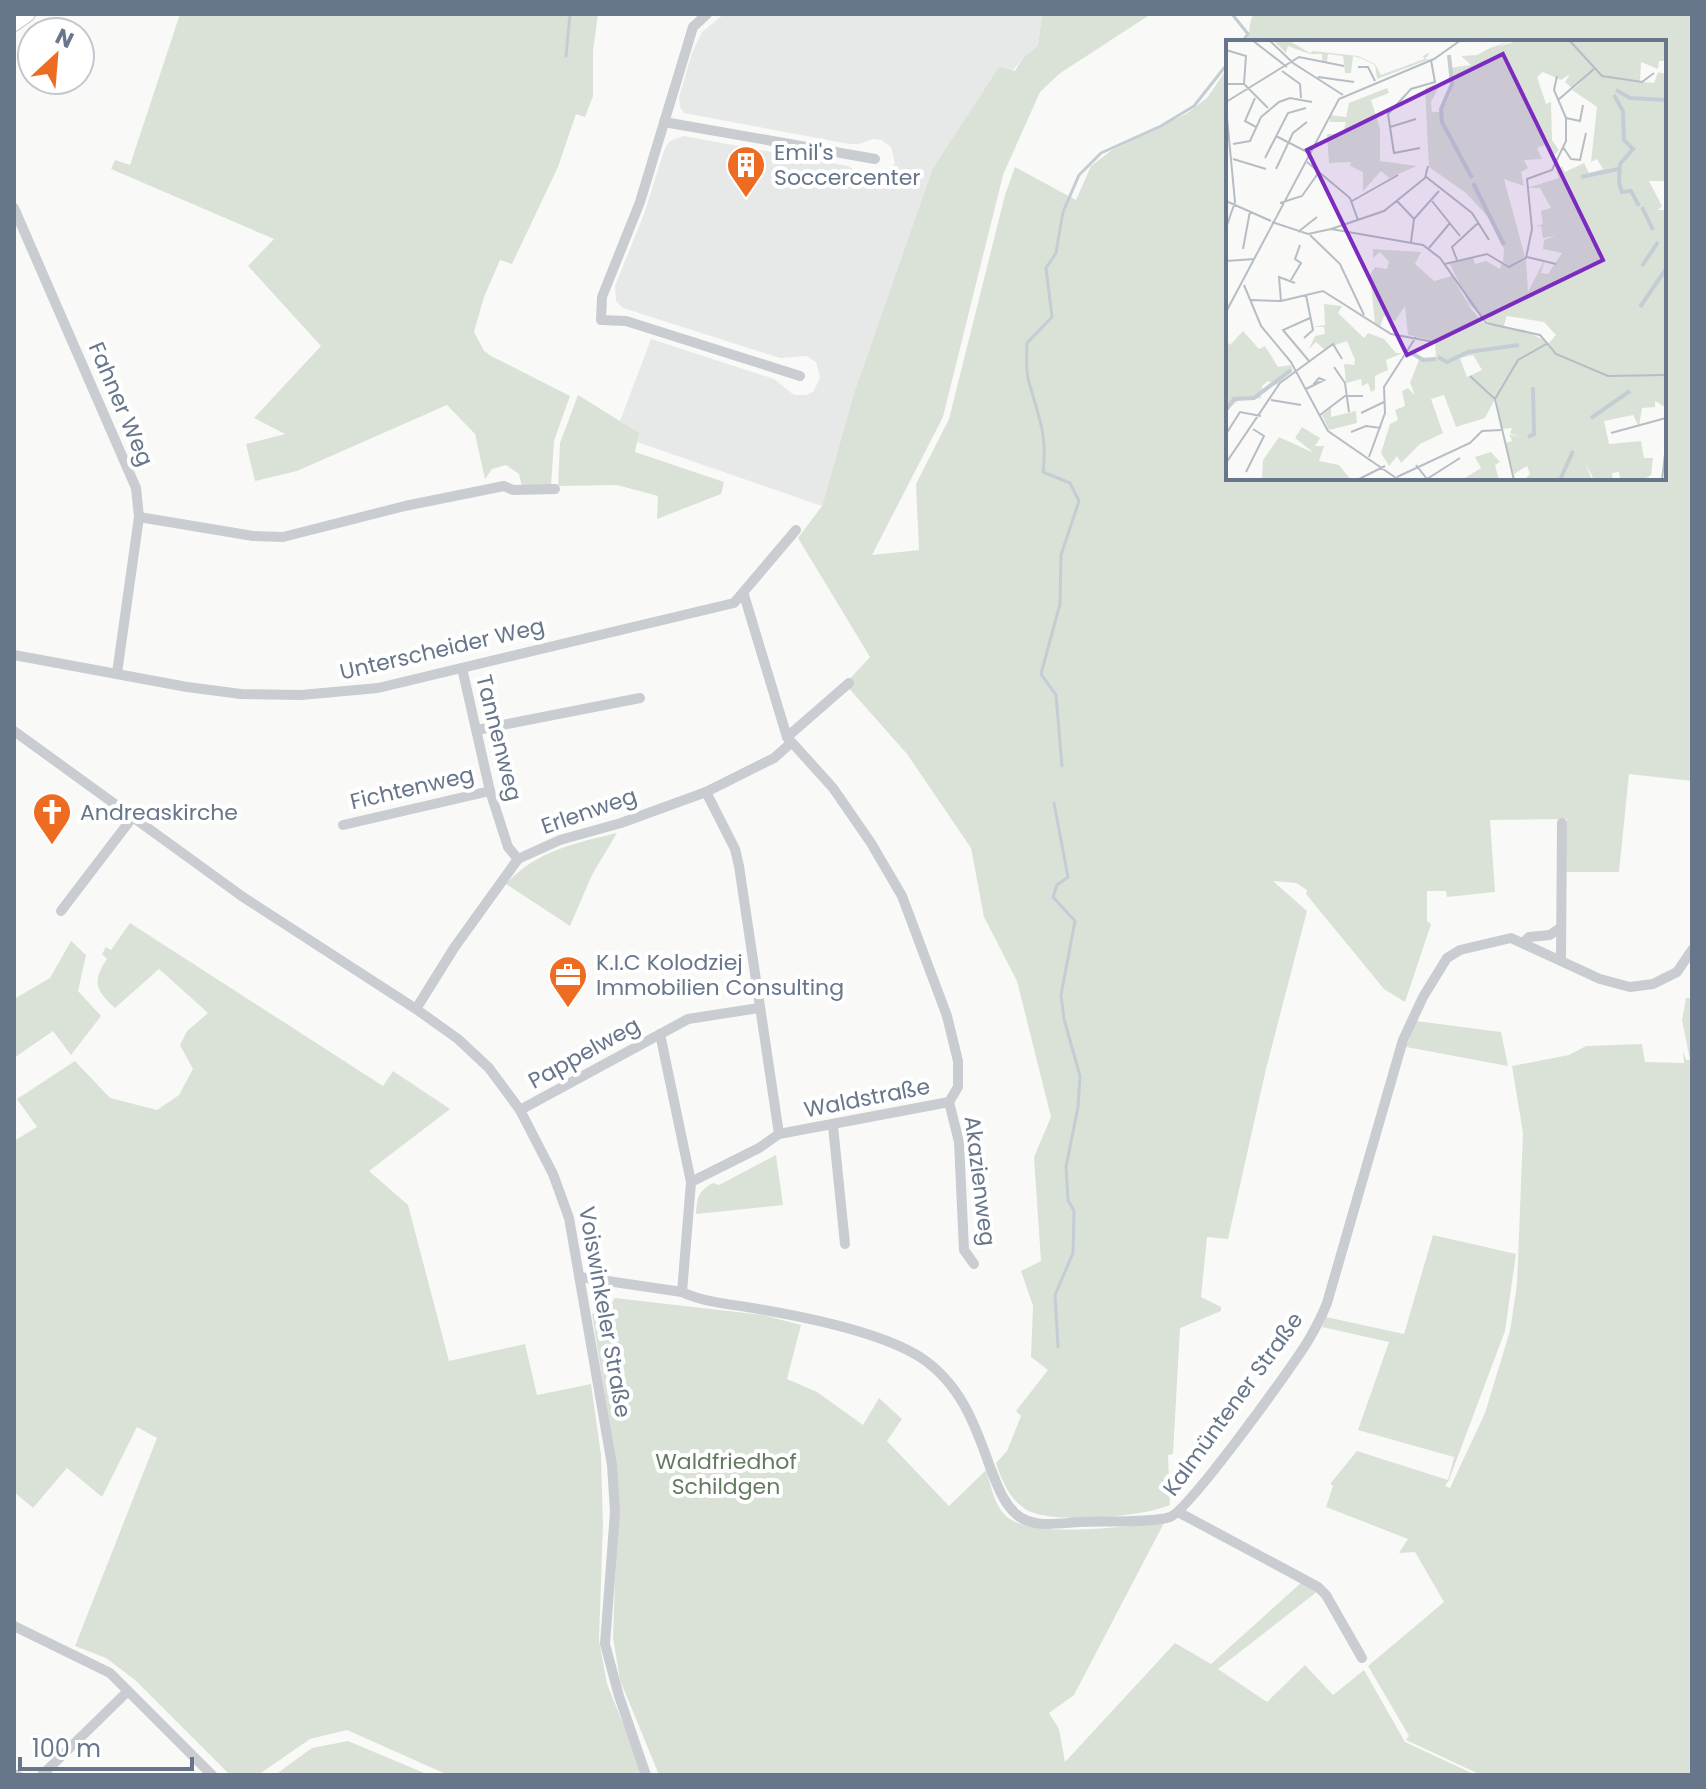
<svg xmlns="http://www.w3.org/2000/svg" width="1706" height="1789" font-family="Poppins,sans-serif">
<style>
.built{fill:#e7e9e8}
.green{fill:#dae2d8}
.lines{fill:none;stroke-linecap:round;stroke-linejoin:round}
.stream{stroke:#c4cdd4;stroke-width:3}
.secondary-casing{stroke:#bec1c7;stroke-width:16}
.street{stroke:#c9ccd0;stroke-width:10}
.secondary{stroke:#fff;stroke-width:14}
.labels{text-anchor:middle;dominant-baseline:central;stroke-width:8;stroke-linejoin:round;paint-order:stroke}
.poi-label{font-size:22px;fill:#67768a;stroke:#fff;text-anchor:start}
.street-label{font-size:22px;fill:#67768a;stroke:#fff}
.park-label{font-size:22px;fill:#647b62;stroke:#fff}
.inset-river{fill:none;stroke:#c4cdd4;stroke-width:4}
.inset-road{fill:none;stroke:#b6bdc4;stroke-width:2}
.view{fill:#7b2cbf;fill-opacity:0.15;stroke:#7b2cbf;stroke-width:4}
.inset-edge{fill:none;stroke:#67768a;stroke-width:4}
</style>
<rect width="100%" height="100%" fill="#f9faf7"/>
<polygon class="built" points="724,14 1042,14 1038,45 1022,59 932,170 854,393 822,506 637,442 638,433 620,421 651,339 774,379 794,395 806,395 813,392 820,378 816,362 806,356 780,358 623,308 616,301 615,286 644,214 665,148 670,141 684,136 848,166 870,180 886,176 895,163 891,147 881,140 873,139 859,144 849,144 684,113 680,107 679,97 692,53 702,32"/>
<g class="green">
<polygon points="180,14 598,14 593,51 593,96 585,117 576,114 558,167 512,264 500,260 484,297 474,332 484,351 493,357 570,396 554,441 551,486 522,487 519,474 506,465 492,469 485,479 475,434 447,405 297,471 255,481 246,444 285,434 254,418 321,346 248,266 274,239 111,169 115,160 130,165"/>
<path d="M1042,14H1151L1059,74L1040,92L1003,175L943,417L872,555L919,550L916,484L949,419L1005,195L1015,167L1076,200L1091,166L1112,150L1186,114L1207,98L1228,67V478H1664V42H1245C1252,33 1247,24 1254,14H1692V781L1629,774L1619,872H1566L1567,819L1490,820L1495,892L1447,897L1446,891H1427V921L1431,924L1405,1002L1384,989L1306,894L1307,890L1296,883L1273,881L1307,911L1266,1069L1228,1239L1207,1237L1201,1297L1221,1307V1311L1180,1328L1173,1454L1168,1455L1170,1505C1144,1517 1049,1525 1025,1509C1009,1498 1002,1481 996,1463L1007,1451L1021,1416L1016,1411L1048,1370L1031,1357L1033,1306L1021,1271L1041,1261L1034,1157L1051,1117L1017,981L984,917L971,848L907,754L845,684L870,657L798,538L822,506L854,393L932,170L999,67L1015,71L1022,59L1038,45Z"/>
<polygon points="578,395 639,433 635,452 724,482 721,494 657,519 658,496 617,485 558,486 560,443"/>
<path d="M617,833L592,875L570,926L506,884C536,851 575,843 617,833Z"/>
<path d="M130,923L383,1086L393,1071L450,1109L369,1171L408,1205L449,1361L525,1344L537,1395L591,1384L601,1455L603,1525L599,1640L607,1684L644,1775H448L347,1730L310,1739L258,1775H230L135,1680L106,1658L75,1646L157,1438L137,1427L102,1497L67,1468L33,1508L14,1492V1141L37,1127L17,1099L75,1061L110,1098L157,1110L179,1095L193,1069L180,1045L187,1031L208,1013L159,969L115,1008C95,990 92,981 107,959L102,954L106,947L111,950Z"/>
<polygon points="71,941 86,955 78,991 101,1016 71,1055 53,1031 14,1058 14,999 50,978"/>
<polygon points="1686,998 1692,998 1692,1775 1481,1775 1406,1740 1409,1736 1368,1666 1444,1602 1415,1552 1399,1553 1408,1539 1326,1507 1333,1486 1330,1484 1357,1451 1448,1480 1454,1457 1358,1430 1389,1342 1322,1327 1326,1317 1404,1334 1433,1235 1516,1254 1505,1331 1449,1480 1445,1486 1450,1488 1485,1413 1510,1331 1517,1284 1523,1133 1512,1066 1569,1055 1586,1046 1642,1044 1645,1062 1684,1063 1683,1051 1686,1060 1690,1060 1682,1020"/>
<polygon points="1416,1021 1501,1032 1508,1066 1406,1047"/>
<path d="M776,1155L783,1205L696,1214C697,1198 698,1191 713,1183L719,1185Z"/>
<path d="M615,1298L763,1315L801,1325L787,1379L817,1392L863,1425L879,1398L902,1419L887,1441L949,1506L986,1470C991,1485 994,1504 1005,1515C1030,1541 1128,1525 1164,1523L1074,1695L1049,1713L1059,1729L1065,1762L1175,1643L1211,1664L1302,1582L1318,1591L1218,1669L1267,1702L1305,1665L1333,1695L1364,1670L1405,1742L1476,1775H659L620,1680L613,1638L617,1525L614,1453L592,1314L606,1311Z"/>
<polygon points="348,1741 429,1775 275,1775 312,1748"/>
</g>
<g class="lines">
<g class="stream">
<polyline points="1232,14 1248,34 1242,42"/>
<polyline points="566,56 570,14"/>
<path d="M1062,766L1056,695L1041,674L1060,604L1061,555L1079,501L1070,483L1043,472C1048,434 1038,416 1029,382C1025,370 1027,355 1027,343L1052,317L1046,268L1056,253L1063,212L1079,175L1101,153L1161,126L1194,106L1228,63"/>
<polyline points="1054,803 1068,877 1057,885 1053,897 1075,921 1061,995 1064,1019 1080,1076 1078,1107 1066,1167 1068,1200 1074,1211 1073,1253 1055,1295 1058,1347"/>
<polyline points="14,1770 24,1775"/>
</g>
<g class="secondary-casing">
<polyline id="secondary" points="14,24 28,14"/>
</g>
<g class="street">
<polyline points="707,14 693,27 640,202 602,297 601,320 626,321 800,376"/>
<polyline points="664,122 875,159"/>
<polyline points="14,208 136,488 139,517 117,673"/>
<polyline points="139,517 253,536 283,537 405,506 504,486 513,490 555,489"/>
<polyline points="14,655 187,687 241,694 301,695 378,688 734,603 796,530"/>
<polyline points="462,668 490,791 508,847 518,859"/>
<polyline points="477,730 640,698"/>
<polyline points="14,731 243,897 416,1009 458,1039 489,1068 520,1110 553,1174 569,1218 612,1465 615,1512 605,1644 619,1696 646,1775"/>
<polyline points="787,737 849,683"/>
<polyline points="706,792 735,849 739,866 779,1134"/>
<polyline points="343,825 490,791"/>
<polyline points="61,911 132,818"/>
<polyline points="1524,942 1529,937 1550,935 1560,928"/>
<polyline points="1561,960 1562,823"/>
<polyline points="416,1009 454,948 518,859 560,840 621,823 706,792 774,758 791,743"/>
<polyline points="660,1034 691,1182"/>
<polyline points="949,1102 959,1142 964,1250 974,1264"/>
<polyline points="520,1110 688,1019 759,1008"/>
<polyline points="833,1126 845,1244"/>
<path d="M580,1277L682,1292C705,1303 732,1304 758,1309C805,1317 880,1332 920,1357C960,1383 975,1424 990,1467C997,1484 1002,1501 1016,1514C1032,1529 1060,1523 1080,1522C1101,1521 1153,1523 1170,1517C1189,1510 1293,1366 1308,1341C1315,1329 1322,1316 1327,1303L1403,1040L1423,997L1447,958L1460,950L1511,938L1600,979L1630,987L1653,984L1677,972L1692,950"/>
<polyline points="682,1292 691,1182 759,1148 779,1134 949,1102 958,1087 958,1061 947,1016 902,896 871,843 833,788 787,737 744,595"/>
<polyline points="1178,1512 1318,1587 1326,1595 1362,1658"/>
<polyline points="14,1626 110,1673 212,1775"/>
<polyline points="42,1775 128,1691"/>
</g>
<use href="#secondary" class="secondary"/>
</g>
<defs>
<g id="building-pin" transform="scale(2)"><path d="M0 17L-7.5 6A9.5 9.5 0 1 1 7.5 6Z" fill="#ee6b22" stroke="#fff"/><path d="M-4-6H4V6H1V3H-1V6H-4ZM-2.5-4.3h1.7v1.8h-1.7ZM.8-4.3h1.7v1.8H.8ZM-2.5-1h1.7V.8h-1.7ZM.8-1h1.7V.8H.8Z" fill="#fff"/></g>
<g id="church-pin" transform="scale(2)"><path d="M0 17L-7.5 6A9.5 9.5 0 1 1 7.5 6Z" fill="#ee6b22" stroke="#fff"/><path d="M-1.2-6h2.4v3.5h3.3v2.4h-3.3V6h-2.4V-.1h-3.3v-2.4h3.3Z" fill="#fff"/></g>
<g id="office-pin" transform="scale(2)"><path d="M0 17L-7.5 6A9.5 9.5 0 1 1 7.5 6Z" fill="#ee6b22" stroke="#fff"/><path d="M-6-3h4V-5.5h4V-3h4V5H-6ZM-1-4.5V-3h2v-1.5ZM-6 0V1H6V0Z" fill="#fff"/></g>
</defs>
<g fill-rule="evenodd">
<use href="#building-pin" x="746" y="165"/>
<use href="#church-pin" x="52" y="812"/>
<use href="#office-pin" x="568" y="975"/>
</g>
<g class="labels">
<g class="poi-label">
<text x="774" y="152">Emil's<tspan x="774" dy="25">Soccercenter</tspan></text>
<text x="80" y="812">Andreaskirche</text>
<text x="596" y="962">K.I.C Kolodziej<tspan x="596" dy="25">Immobilien Consulting</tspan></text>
</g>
<g class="street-label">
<text transform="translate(121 404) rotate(67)">Fahner Weg</text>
<text transform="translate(442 649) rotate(-13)">Unterscheider Weg</text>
<text transform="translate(499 738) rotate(76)">Tannenweg</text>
<text transform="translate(412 788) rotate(-13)">Fichtenweg</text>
<text transform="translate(589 811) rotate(-19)">Erlenweg</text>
<text transform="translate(584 1053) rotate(-29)">Pappelweg</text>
<text transform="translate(867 1098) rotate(-11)">Waldstraße</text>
<text transform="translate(980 1181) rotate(83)">Akazienweg</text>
<text transform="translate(605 1312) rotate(80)">Voiswinkeler Straße</text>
<text transform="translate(1233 1404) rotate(-54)">Kalmüntener Straße</text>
</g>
<g class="park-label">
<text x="726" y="1461">Waldfriedhof<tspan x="726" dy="25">Schildgen</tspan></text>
</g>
</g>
<g transform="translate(1226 40)">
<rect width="440" height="440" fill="#f9faf7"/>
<path d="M47,0H62L84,13L87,11L132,16L149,24L155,35L198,19L197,16L202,13L190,0L203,14L199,19H204L151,39L149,25L134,18L127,16L125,33H119L117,16L102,14L101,23H96V14H85L78,12L62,6L60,13ZM287,0L271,7L295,0H440V21H433L432,29L415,22L414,41L395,40L428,43L432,32L440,34V141H423L436,166L432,170H440V368L429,361V367L416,368L413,387L407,375L378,381L383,404L415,401L418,418H427L425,435L417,440L394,439L393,432L386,433L387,440H368L359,422L366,440H298L304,434L301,426L288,434L279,403L286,401L283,394L293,397L284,393L286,388L275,389L270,357L259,378L230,387L218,355L205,359L217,393L194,404L175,423L171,416L163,426L155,413L164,384L172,380L169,370L179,366L176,351L182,348L189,355L184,343L194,317L210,319L209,301L182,295L179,266L169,281L158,276L154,287L149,284L144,235L149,227L161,229L163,222L154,212L147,218V209L195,212L189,224L208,241L226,236L245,269L259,284L265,286L243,264L224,224L247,217L249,224L260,221L274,229L276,223L283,228L300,220L302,252L319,219L315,233L322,234L336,213L317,209L318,200L329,196L317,198L315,186L307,187L317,184L315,171L325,168L314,148H301L333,138L330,130L336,126L339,132L358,123L363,133L377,129L371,119L365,122L371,67L346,50L357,41L346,48L339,42L344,34L335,40L317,32L311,37L320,64L325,62L326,100L333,110L329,115L321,104L311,108L316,119L298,120L302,128L295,132L298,146L278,139L299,217L283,226L277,222L278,209L264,179L240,153L203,127L199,48L215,43L205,62L206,72H215L225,53L223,28L245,25L235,16L251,15L264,8ZM281,276L318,282L330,295L323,303L299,290L277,288ZM247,315L256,330L241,337L234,318ZM161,48L163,53L145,60L154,88V121L191,126L163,138L155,131L137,151V132L124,126L125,122L103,123L101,94H117L120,82H104V75L120,77L123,63ZM98,264L116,266L112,273L138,298L142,293L158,299L170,313H177L160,320L162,330L149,336V350L145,352L142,343L136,346L135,339L120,343L118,324L128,325L129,320L121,301L98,309L90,302L83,309L89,296L99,294L98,287H87L99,285ZM17,291L33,309L39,306L52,327L65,325L67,331L50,345L42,341L36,346L35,358L13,360L0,371V301L4,305ZM105,368V377L130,371L131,383L103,390L96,375ZM76,387L94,398L89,406H98L93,421L113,425L125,440H36L37,420L53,397L88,413L69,398ZM265,412L274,422L269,425L273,440H236L255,428L249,417Z" fill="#dae2d8" fill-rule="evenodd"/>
<path class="inset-river" d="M223,15L226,44L215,69L216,82L246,138M390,50L404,58L440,60M388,55L397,71L398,100L407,109L394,124L393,143L396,152L405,151L413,166M355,137L392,129M247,143L278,205M416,167L427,190M416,226L432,202M414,267L440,229M186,313L197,320L210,319M212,317L221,322L242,312L293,305M0,370L8,359L28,358L65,330M365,378L404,351M302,397L308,394L307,347M334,440L347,411"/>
<path class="inset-road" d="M26,0L61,27M43,0L67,23L117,55M343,0L376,36L416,42L428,33M0,10L20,16L18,44M132,27H142L149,41M56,31L74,44L75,58M92,37L128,42M0,44H18L42,68M29,58L19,81L30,87M332,60L368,29M0,62L73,17L118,26M0,67L9,162L0,188M340,78L354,81L357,65M164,87L190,79M50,96L83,113M7,104L24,101L35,77L53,62L64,58L86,62M337,107L345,119L354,120L360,93M194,108L168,113L162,74L185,49L209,42L205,20M39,118L62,73L80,68M7,119L40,129M81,122L124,158L132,180M50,129L67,93L81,82M199,136L246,173L263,200M0,161L45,181M126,161L172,135M171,161L188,179M206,161L234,196M54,163L76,156L93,132M46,182L82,194L105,189L197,205L214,218L260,283L314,295L330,314L382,336L440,335M105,189L158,171L199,138L202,126M72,192L91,177M84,195L114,224L138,275M185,202L188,179L213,151M203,208L224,183M17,209L24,171M301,217L330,224M231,220L226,207L252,183M0,221L29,219M219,224L261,214L283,227L300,218L306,189L301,139L326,130L340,101V78L328,50L331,36M65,240L75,223L69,219L74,205M18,245L35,286L65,322L102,391L173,440M25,260L55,261L97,251L165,294L208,302M55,261L53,237L69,243M0,272L113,59L208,19L235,0M78,298L87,290L80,255M83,321L57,290L84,278M108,327L119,343L123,372M244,336L269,359M80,349L98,340L93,338L87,345M45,360L75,365M135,373L158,362M94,375L119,356H137M125,392L140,386L155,388M385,393L440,378M0,394L14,372L35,376M143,417L159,373L158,347L190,297M0,423L54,343L107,304L116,319M190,425L201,439L234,418M20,432L38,396L27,389M171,437L244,403L256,391L275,390M131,440L159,426M288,440L269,359L292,320L322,303M393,440H419M436,440L440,405"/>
<path class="view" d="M277,14L377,220L181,315L81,110Z"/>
<rect width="440" height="440" class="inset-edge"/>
</g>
<rect width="1706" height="1789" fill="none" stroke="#67768a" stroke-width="32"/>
<g transform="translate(56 56) rotate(26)"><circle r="38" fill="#ffffff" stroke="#c2c8d0" stroke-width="2"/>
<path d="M0-6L14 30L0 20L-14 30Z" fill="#ee6b22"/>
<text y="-12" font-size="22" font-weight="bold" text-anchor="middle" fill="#67768a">N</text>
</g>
<path d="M20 1757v12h172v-12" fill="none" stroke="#67768a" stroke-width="4"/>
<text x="32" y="1757" font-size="24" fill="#67768a" stroke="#ffffff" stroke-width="6" paint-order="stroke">100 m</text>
</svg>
